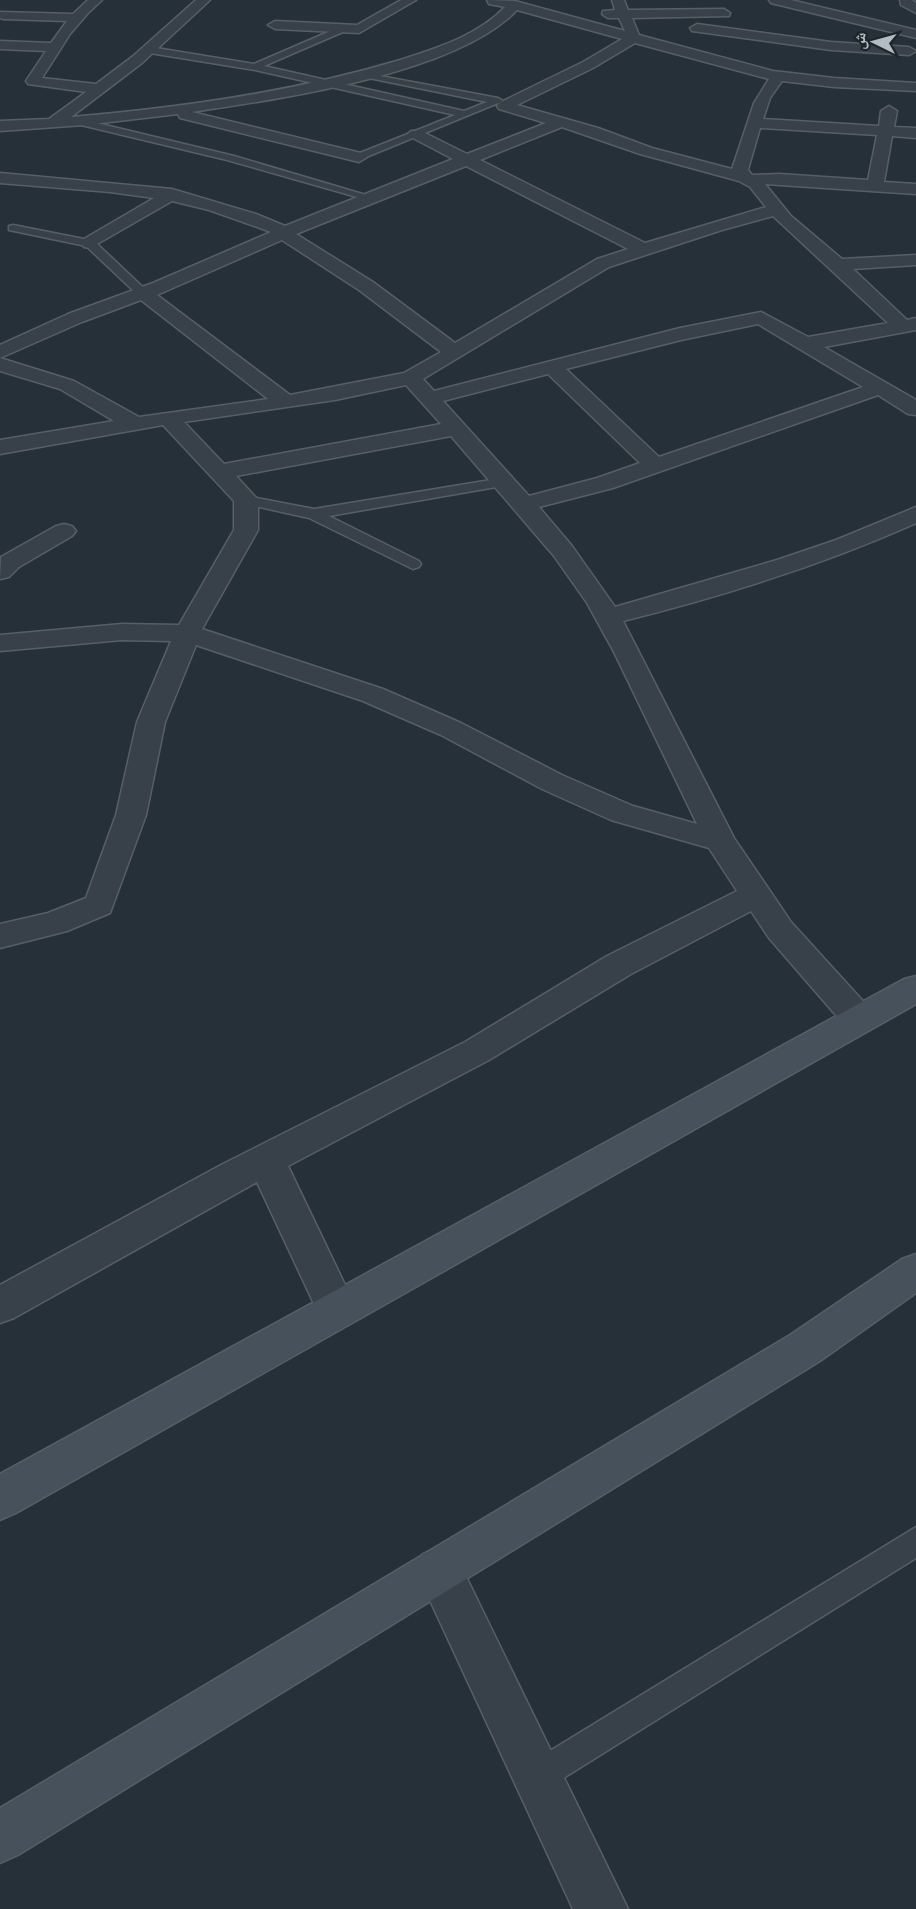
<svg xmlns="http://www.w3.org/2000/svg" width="916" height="1909" font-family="'Space Grotesk','Noto Naskh Arabic',sans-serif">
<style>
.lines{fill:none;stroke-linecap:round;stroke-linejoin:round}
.lane-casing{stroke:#575f66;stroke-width:3}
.street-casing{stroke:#575f66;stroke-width:3}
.secondary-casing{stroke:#575f66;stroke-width:3}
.lane{fill:#384149;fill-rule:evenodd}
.street{fill:#384149;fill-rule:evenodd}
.secondary{fill:#47515b;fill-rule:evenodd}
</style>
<rect width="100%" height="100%" fill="#253038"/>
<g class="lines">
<g class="lane-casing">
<g id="lane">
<polygon points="342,26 346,29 345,31 264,66 464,111 487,102 359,76 364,73 498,98 503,101 359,160 354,157 355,155 455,115 255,70 150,53 146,50 150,47 254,64"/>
<polygon points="80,119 234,156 376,198 371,201 227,160 77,124 75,122"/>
<polygon points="13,225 94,241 149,293 147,296 139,296 86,246 9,230 9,226"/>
<polygon points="503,478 508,479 510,482 508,485 329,516 419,561 421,564 419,567 413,569 309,518 246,504 239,500 246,496 314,509"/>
<polygon points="916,1527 916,1558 549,1787 538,1792 527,1787 522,1776 527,1765"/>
</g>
</g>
<g class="street-casing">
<g id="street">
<path d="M88,0H102L88,13L70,34L42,78L96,84L132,57L196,0H210L142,63L71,117C181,108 293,92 400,60C437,48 477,36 505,7L489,4L487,0L515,1L625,31L619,18H608L602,14L603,11L615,10L612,0H624L628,10L724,9L730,13L729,16L632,18L639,35L773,71L834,78L916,83V91L834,87L782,81L770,98L763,119L879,126L881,111L889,106L897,111L894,127L916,128V138L892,136L884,182L916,184V194L765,184L791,216L842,259L916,255V265L853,269L907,320L916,318V330L824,347L916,400V415L908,414L878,395L613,488L539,507L572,546L615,607L777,560L836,540L916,507V523C822,565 723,596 623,621L734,838L791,922L871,1010L876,1019L871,1028L859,1032L847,1028L769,938L751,911L631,974L489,1060L288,1166L357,1310L351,1323L337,1328L323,1323L257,1182L14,1318L0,1323V1285L221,1165L465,1042L607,956L737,891L709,848L611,820L542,789L441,735L363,701L196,645L165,722L146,815L110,913L67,931L0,948V924L48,913L86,898L116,815L137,722L171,641L122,640L0,651V635L122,624L179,625L234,530V501L163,425L0,454V440L114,421L60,389L0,371V345L68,314L153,283L271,232L209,210L172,201L90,248L84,247L81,243L84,239L154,198L110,192L0,183V173L172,189L256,214L285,226L453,159L411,137L408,134L411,131H421L467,154L546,123L499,109L497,106L499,103L583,62L622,39L517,10C456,74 279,99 192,112L365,154L367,157L359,162L180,118L178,114L84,125L0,131V121L49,119L86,92L28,84L26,81L46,51L0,49V41L51,43L67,21L3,19L0,18V12L73,14ZM635,43L769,79L754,103L732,169L652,148L598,128L517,105L593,68ZM562,127L640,154L739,181L750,187L766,207L645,243L480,160ZM760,128L877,135L868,180L779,174L752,175L748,170L749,166ZM466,166L628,249L597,259L455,343L373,282L296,234ZM773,216L888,323L808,337L761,312L680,328L434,391L423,379L609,267L722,230ZM282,240L359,290L441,352L404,373L290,395L157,295ZM141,300L268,399L139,417L74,381L0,358L82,322ZM758,324L863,387L659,457L566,369L681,340ZM548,374L640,463L597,478L529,496L443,401ZM406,385L441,424L224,464L184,422L335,400ZM451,436L554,556L587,603L614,652L697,824L633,806L562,775L461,723L383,689L202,629L258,530V500L236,476Z"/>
<polygon points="401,0 416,0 359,33 275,29 268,25 275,21 357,25"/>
<polygon points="769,0 791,0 916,30 916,38 771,3"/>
<polygon points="900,0 912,0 916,3 916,13 901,5"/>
<polygon points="697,24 831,42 909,47 916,51 909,55 831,50 692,31 690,28"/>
<polygon points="64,524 72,526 76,531 72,536 19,567 9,577 0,579 1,557 56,526"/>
<polygon points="439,1547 455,1554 628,1909 573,1909 416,1570 423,1554"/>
</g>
</g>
<g class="secondary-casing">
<g id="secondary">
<polygon points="916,976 916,1004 16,1513 0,1520 0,1474 904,979"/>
<polygon points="916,1254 916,1293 820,1361 18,1855 0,1863 0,1808 790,1335 902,1259"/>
</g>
</g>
<use href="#lane" class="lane"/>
<use href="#street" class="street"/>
<use href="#secondary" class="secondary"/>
</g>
<g transform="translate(874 42) rotate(275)" stroke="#1e262d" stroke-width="4.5" paint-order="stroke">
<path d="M0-4.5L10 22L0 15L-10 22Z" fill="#b4bcc4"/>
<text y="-9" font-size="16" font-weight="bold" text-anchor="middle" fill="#b4bcc4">ش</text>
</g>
</svg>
